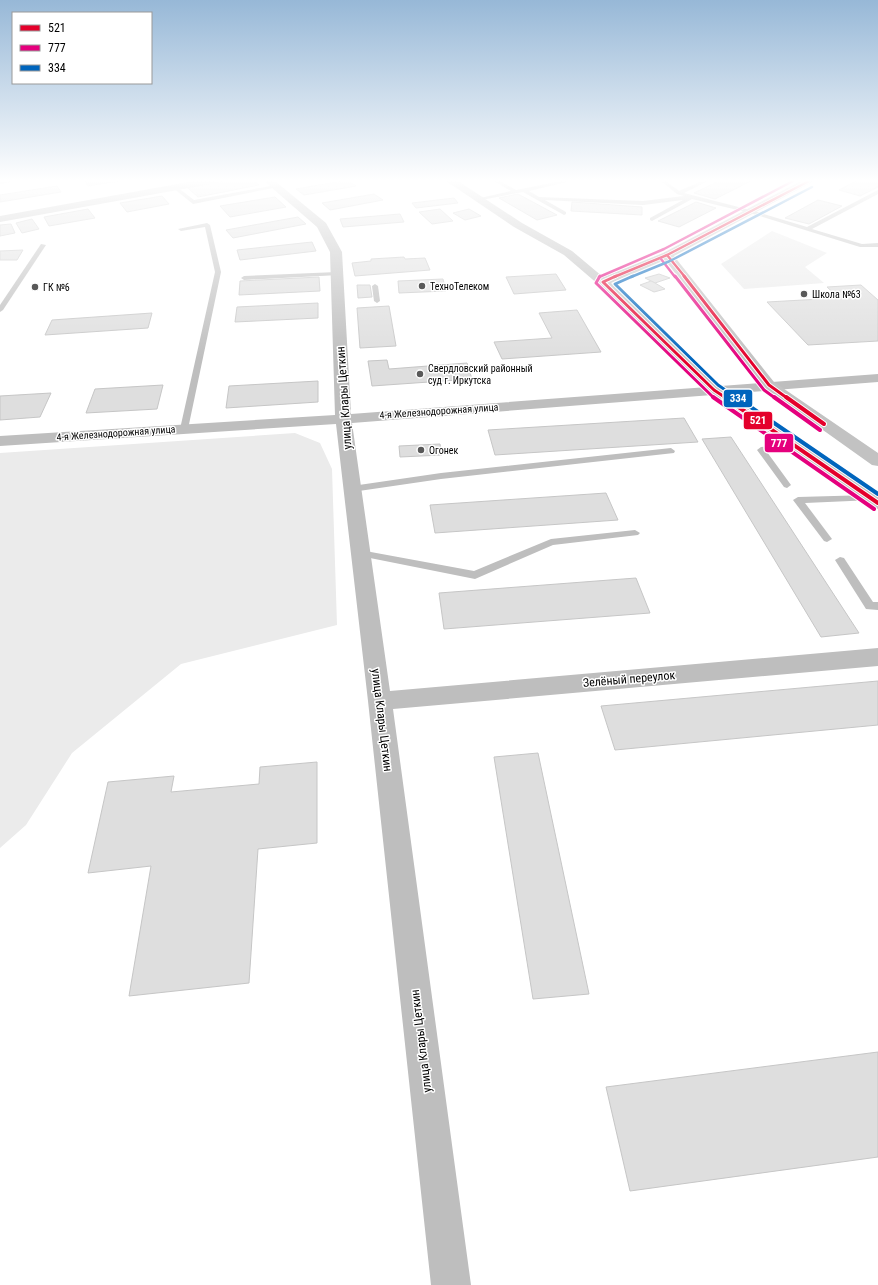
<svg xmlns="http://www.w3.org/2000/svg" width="878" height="1285" font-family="'Roboto Condensed',sans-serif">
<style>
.green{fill:#ebebeb}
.building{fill:#dedede;stroke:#c6c6c6}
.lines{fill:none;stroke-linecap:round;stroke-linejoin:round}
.lane{fill:#bebebe;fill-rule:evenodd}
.street{fill:#bebebe;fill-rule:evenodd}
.secondary{fill:#c2c2c2;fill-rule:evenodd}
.bus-1-far2-casing{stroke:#fff;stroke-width:4}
.bus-1-far1-casing{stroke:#fff;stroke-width:5}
.bus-1-casing{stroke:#fff;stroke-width:6}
.bus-2-far2-casing{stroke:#fff;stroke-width:4}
.bus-2-far1-casing{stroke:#fff;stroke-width:5}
.bus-2-casing{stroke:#fff;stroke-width:6}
.bus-3-far2-casing{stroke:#fff;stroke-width:4}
.bus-3-far1-casing{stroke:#fff;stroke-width:5}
.bus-3-casing{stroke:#fff;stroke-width:6}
.bus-1-far2{stroke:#e4002b;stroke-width:2.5}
.bus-1-far1{stroke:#e4002b;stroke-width:3}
.bus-1{stroke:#e4002b;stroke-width:4}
.bus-2-far2{stroke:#e5007d;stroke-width:2.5}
.bus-2-far1{stroke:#e5007d;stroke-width:3}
.bus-2{stroke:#e5007d;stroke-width:4}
.bus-3-far2{stroke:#0065bd;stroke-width:2.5}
.bus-3-far1{stroke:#0065bd;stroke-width:3}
.bus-3{stroke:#0065bd;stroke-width:4}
.poi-dot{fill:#595959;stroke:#fff;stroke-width:1.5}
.labels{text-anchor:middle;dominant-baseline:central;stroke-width:3;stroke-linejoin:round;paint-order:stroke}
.far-poi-label{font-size:10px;fill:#000;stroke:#fff;text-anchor:start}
.far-street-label{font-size:10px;fill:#000;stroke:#fff}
.street-label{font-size:12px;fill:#000;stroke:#fff}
.line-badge{stroke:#fff;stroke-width:1.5}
.badge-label{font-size:11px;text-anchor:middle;font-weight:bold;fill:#fff}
</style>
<rect width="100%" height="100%" fill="#fff"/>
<g class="green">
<polygon points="772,231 827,253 805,267 824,283 744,289 721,264"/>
<polygon points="295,433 320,443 332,469 337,625 181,664 72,753 26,825 0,848 0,453"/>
</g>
<g class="building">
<polygon points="85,181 119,181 88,186"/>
<polygon points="223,181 254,181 259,185 198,197 188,188"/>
<polygon points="342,181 349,181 356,186 304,195 296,189"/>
<polygon points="719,181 751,181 715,199 694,193"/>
<polygon points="856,181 878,181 878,187 860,196 839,190"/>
<polygon points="57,186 61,192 0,202 0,195"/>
<polygon points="374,194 383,200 330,210 322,203"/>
<polygon points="518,194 557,215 537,220 499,198"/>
<polygon points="162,196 169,204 127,212 120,203"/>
<polygon points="275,197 286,207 230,217 220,206"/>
<polygon points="454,198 458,203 416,208 412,203"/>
<polygon points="818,200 842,206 809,224 785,218"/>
<polygon points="572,202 642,207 642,215 571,211"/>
<polygon points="696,202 716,208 679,227 658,221"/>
<polygon points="88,209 95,218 49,226 44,217"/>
<polygon points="440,209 453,221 432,224 419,212"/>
<polygon points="469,209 481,216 465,220 453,213"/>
<polygon points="400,214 404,222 343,227 340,219"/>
<polygon points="298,217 306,224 233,238 226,230"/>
<polygon points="32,219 39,229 22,233 16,223"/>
<polygon points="11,224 15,233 0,236 0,225"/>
<polygon points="312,242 316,251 240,260 237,250"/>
<polygon points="23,250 17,260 0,260 0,251"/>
<polygon points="404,257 405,259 425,258 430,270 355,276 352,263 371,261 371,259"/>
<polygon points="556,274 566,290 514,294 506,277"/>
<polygon points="659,274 670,278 655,283 645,278"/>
<polygon points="319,277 320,291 239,295 240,281"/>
<polygon points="443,279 446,291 399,293 398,281"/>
<polygon points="651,281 655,283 665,289 654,292 640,285"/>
<polygon points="357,285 370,285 372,297 358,298"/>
<polygon points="861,285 878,300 878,341 808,345 767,302 839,298 827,287"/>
<polygon points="318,303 318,318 235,322 237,307"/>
<polygon points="389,306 396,346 360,348 357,308"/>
<polygon points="577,310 601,352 502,359 494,342 552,338 539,313"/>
<polygon points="152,313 148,328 45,335 52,320"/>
<polygon points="387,360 389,369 467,363 472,379 372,386 368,361"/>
<polygon points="318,381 318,402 226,408 229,386"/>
<polygon points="163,385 157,409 86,413 95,389"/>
<polygon points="51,393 40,417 0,420 0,396"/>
<polygon points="684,418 698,442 495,455 488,430"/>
<polygon points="731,437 859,633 821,637 702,439"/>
<polygon points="440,444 442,455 400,457 399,446"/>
<polygon points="606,493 618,520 435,533 430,505"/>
<polygon points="636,578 650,613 444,629 439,593"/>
<polygon points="878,681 878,725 615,750 601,706"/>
<polygon points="538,753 589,994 533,999 494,757"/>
<polygon points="317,762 317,843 258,849 249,983 129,996 151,866 88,873 108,782 174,776 171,792 259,784 260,767"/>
<polygon points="878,1052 878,1157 630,1191 606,1087"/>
</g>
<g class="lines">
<g class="lane">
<polygon points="11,181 11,182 0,184 0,182"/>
<polygon points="494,181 500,181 516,190 561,181 571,181 529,191 539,197 643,201 684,196 677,194 661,181 666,181 679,191 702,181 708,181 684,193 754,211 807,227 878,190 878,194 812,229 862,244 878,243 878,247 860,247 750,213 692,199 652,221 650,220 650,218 683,200 643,205 545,200 566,212 566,214 564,215 523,192 476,201 476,199 511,191"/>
<polygon points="276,185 278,187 193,204 173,188 177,187 194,200"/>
<polygon points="207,223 210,225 221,272 188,429 184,431 180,429 215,272 205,227 181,231 178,229"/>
<polygon points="41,244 46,245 3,310 0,312 0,305"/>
<polygon points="337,272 339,273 339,275 244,280 241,278 244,276"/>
<polygon points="375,284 378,286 380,301 377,303 374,301 372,286"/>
<polygon points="795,443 798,444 799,446 798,448 767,452 791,485 787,488 784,487 757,450 761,447"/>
<polygon points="671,448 675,451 674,453 441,479 352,492 348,489 352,486 441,473"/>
<polygon points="870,495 873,496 875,498 873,500 805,503 832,539 827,542 824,541 793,500 798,497"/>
<polygon points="635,530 640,533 638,535 553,545 475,579 360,556 355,553 360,550 474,571 551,539"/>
<polygon points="840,557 844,558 873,602 878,602 878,610 866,609 835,560"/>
</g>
<g class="street">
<polygon points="194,181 216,181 211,184 0,222 0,216"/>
<polygon points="264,181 275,181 326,223 342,252 351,414 878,374 878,382 352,423 390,691 878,648 878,666 393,709 471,1285 431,1285 368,701 336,424 0,446 0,436 335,415 330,252 317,227"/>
<polygon points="446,181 458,181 522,223 572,251 609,282 607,285 599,285 564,255 514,227"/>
</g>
<polygon class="secondary" points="801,181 814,181 674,256 774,382 878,453 878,466 872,465 764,388 665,260 611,283 719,387 878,495 878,509 872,507 709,393 597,282 599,279 663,253"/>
<g class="bus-1-far2-casing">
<g id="bus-1-far2">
<polyline points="667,255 685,277"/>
<polyline points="614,277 667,255 809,181"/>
</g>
</g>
<g class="bus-1-far1-casing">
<g id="bus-1-far1">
<polyline points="616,276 603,282 714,390 726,398"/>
<polyline points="684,276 769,385 787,398"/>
</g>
</g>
<g class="bus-1-casing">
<g id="bus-1">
<polyline points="724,397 878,503"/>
<polyline points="786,397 824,424"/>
</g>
</g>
<g class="bus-2-far2-casing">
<g id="bus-2-far2">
<polyline points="661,259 675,277"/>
<polyline points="599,277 664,249 793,181"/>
</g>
</g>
<g class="bus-2-far1-casing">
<g id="bus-2-far1">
<polyline points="600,276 596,283 714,398"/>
<polyline points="675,276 764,390 775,398"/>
</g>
</g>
<g class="bus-2-casing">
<g id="bus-2">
<polyline points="713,397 874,509"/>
<polyline points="774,397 820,430"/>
</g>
</g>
<g class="bus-3-far2-casing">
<polyline id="bus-3-far2" points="631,277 670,261 812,187"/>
</g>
<g class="bus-3-far1-casing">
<polyline id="bus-3-far1" points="633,276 615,284 718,385 737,398"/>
</g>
<g class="bus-3-casing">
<polyline id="bus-3" points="736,397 878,494"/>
</g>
<use href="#bus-1-far2" class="bus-1-far2"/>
<use href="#bus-1-far1" class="bus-1-far1"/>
<use href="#bus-1" class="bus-1"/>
<use href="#bus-2-far2" class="bus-2-far2"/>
<use href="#bus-2-far1" class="bus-2-far1"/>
<use href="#bus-2" class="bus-2"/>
<use href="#bus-3-far2" class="bus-3-far2"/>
<use href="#bus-3-far1" class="bus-3-far1"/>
<use href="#bus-3" class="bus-3"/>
</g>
<linearGradient id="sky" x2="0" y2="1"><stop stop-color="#97b8d7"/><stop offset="0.5" stop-color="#fff"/><stop offset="1" stop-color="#fff" stop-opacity="0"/></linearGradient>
<rect width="878" height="361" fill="url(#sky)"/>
<g class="poi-dot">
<circle cx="422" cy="286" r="4"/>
<circle cx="35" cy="287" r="4"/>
<circle cx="804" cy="294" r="4"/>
<circle cx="420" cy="374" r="4"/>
<circle cx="421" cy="450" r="4"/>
</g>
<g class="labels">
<g class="far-poi-label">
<text x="430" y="286">ТехноТелеком</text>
<text x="43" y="287">ГК №6</text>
<text x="812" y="294">Школа №63</text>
<text x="428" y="368">Свердловский районный<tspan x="428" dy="12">суд г. Иркутска</tspan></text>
<text x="429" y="450">Огонек</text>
</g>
<g class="far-street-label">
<text transform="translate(439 411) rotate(-4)">4-я Железнодорожная улица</text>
<text transform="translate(116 433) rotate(-4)">4-я Железнодорожная улица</text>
</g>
<g class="street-label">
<text transform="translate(344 398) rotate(-94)">улица Клары Цеткин</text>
<text transform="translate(629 679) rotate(-5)">Зелёный переулок</text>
<text transform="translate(382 720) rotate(83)">улица Клары Цеткин</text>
<text transform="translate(421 1041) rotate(-97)">улица Клары Цеткин</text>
</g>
</g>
<g class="line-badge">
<rect x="723" y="389" width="30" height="19" rx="4" fill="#0065bd"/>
<rect x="743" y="411" width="30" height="19" rx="4" fill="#e4002b"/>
<rect x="764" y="433" width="30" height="20" rx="4" fill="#e5007d"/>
</g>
<g class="badge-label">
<text x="738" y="402">334</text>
<text x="758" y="424">521</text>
<text x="779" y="447">777</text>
</g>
<rect x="12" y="12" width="140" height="72" fill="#ffffff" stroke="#999999"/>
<rect x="20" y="25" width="20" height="6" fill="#e4002b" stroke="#999999"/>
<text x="48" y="32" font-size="12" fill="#000000">521</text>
<rect x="20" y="45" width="20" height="6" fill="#e5007d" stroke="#999999"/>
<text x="48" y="52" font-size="12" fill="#000000">777</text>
<rect x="20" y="65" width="20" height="6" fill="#0065bd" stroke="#999999"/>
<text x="48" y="72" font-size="12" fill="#000000">334</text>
</svg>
